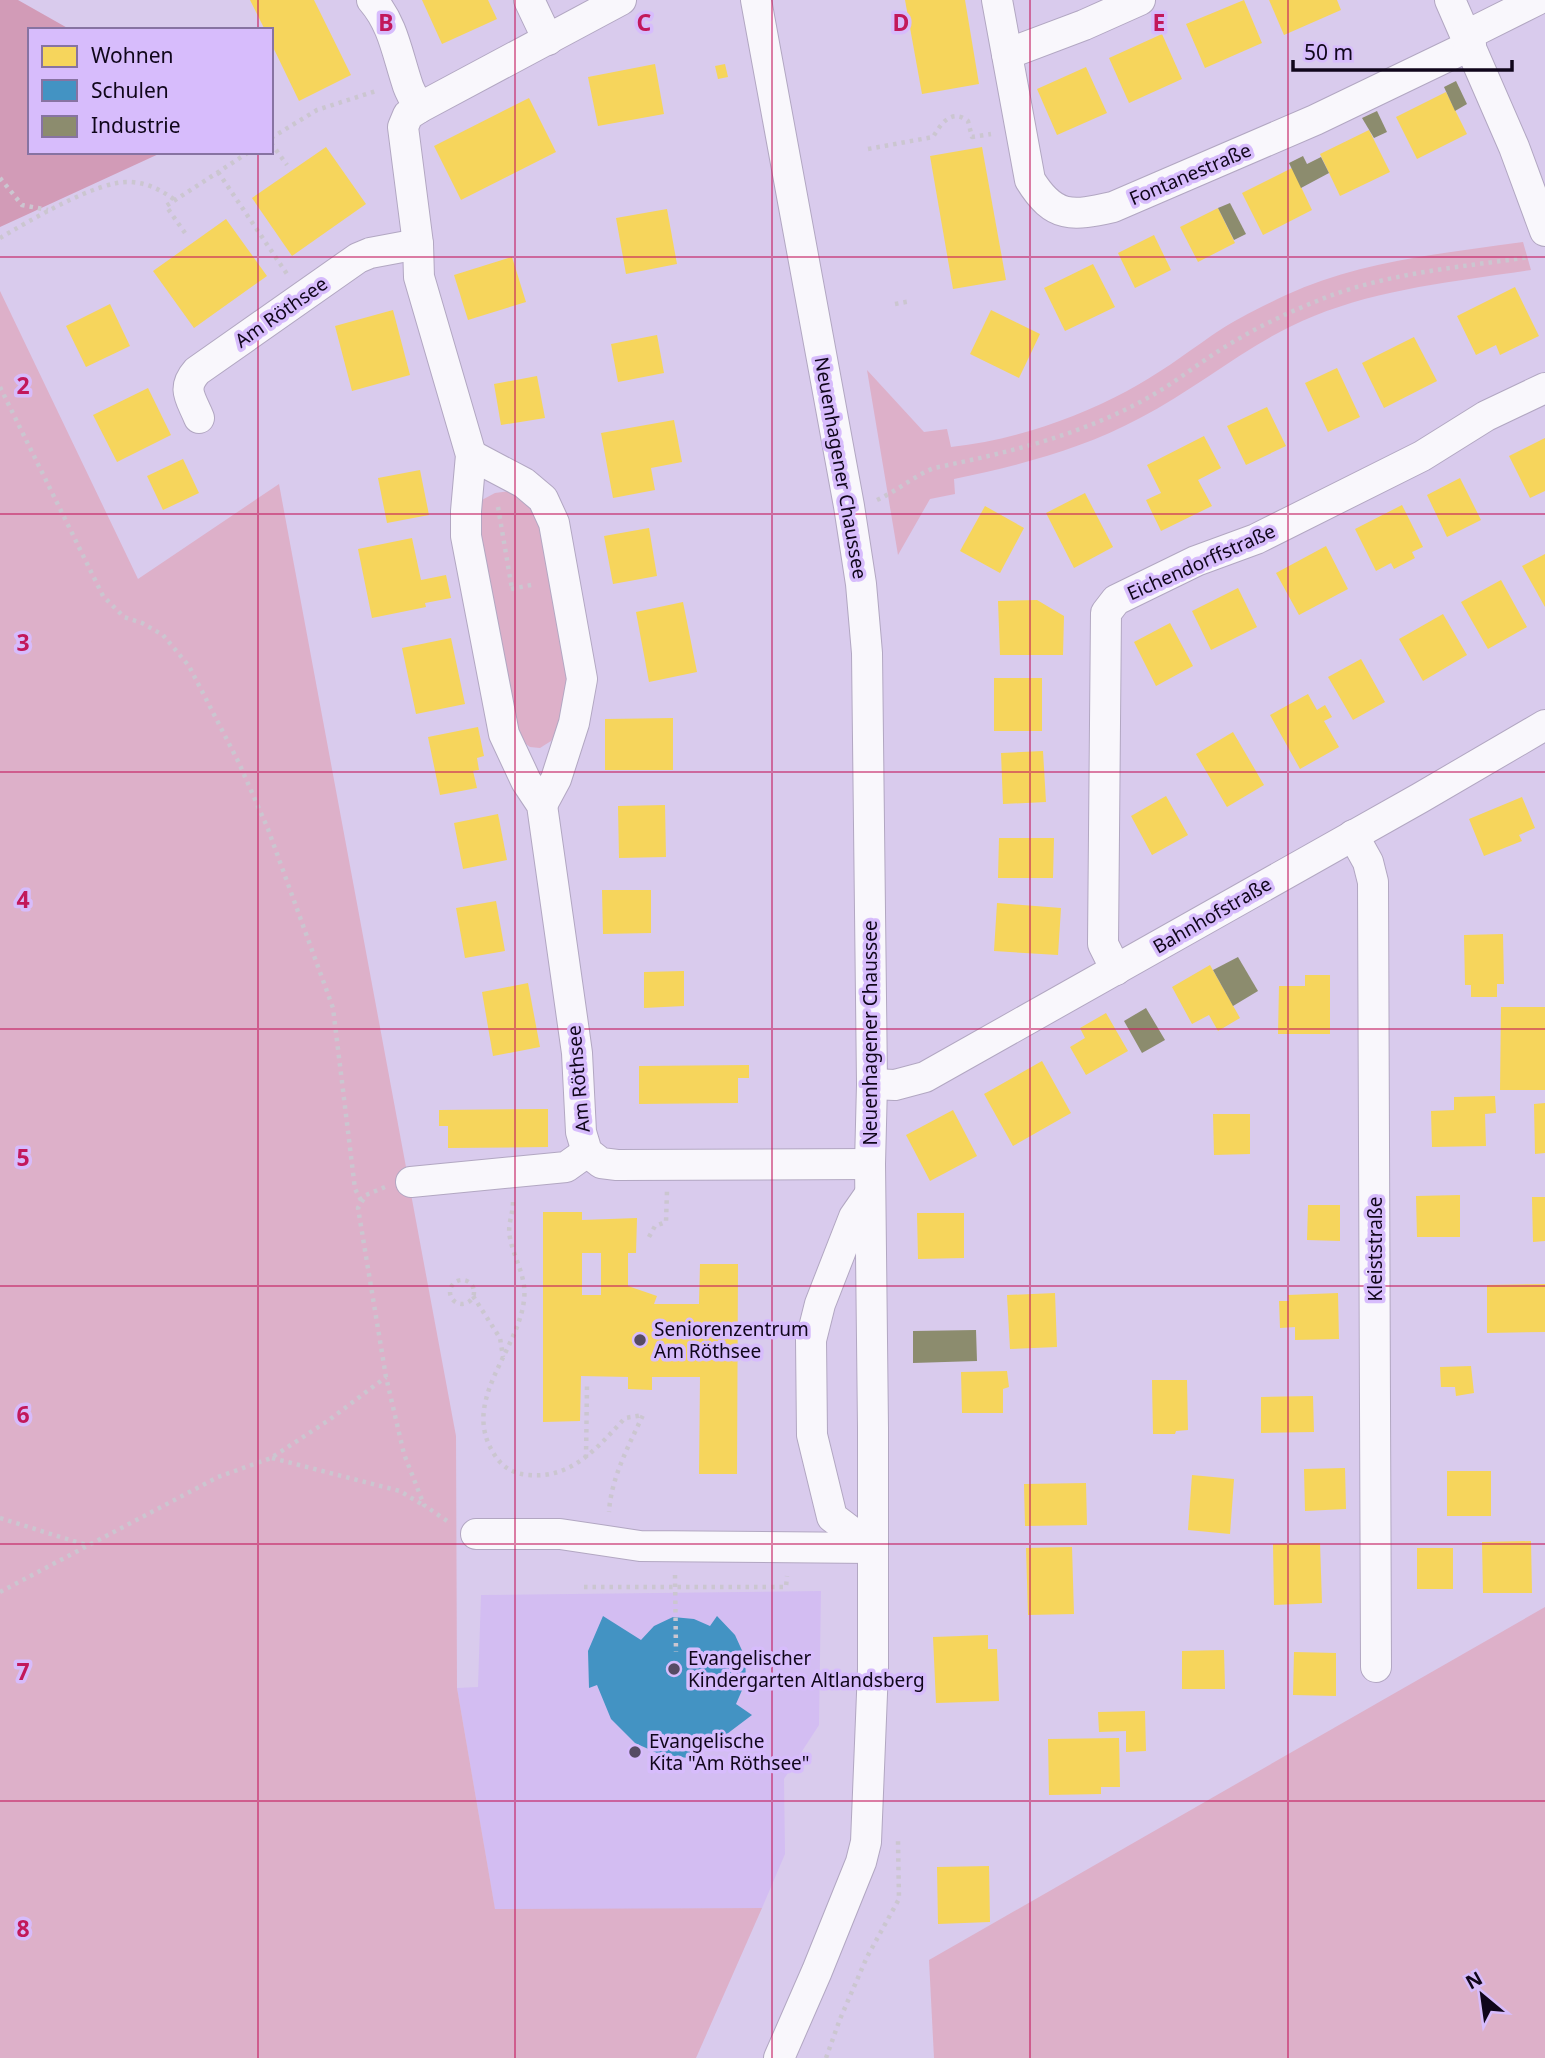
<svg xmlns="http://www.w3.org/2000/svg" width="1545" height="2058" font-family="'Noto Sans',sans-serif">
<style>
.built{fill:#d3bdf2}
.green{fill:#ddb0c9}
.forest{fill:#d29bb7}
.homes{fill:#f6d55c;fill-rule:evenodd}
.schools{fill:#4393c3}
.industry{fill:#8c8c6e}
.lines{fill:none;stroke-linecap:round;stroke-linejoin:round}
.minor-casing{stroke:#b2a7c2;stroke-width:32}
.path{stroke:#cbc6d0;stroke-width:4.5;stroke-dasharray:3.5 5;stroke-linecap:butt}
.minor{stroke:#f9f7fc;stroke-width:30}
.grid{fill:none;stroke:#c2185b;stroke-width:2;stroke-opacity:0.55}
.poi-dot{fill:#564b64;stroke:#d7bcfc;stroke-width:2.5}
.labels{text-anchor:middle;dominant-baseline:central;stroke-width:7;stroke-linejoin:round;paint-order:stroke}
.street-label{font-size:19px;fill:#10061b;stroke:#d7bcfc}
.poi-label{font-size:19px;fill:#10061b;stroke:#d7bcfc;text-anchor:start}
.grid-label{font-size:23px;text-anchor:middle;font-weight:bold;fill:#c2185b;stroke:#d7bcfc;stroke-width:7;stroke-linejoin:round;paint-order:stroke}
</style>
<rect width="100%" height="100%" fill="#d9cbed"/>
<polygon class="built" points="821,1591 819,1725 784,1779 785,1854 762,1908 495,1910 457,1688 478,1687 481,1595"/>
<g class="green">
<path d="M1523,242L1531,270C1459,281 1383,288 1314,316C1251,341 1200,387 1140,418C1080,450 1020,465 954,479L955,494L930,499L898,555L867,370L924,432L947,429L951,447C1012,440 1073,420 1127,391C1157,375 1184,355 1211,336C1234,320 1261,307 1286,295C1360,261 1444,253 1523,242Z"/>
<polygon points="0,291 138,579 279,484 456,1436 457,1688 495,1909 762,1908 696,2058 0,2058"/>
<polygon points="518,490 543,520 571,677 557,731 551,741 540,748 530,747 519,739 477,538 480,501 495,493"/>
<polygon points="1545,1607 1545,2058 934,2058 929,1960"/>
</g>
<polygon class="forest" points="0,0 18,0 71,30 30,30 30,152 163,152 0,227"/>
<g class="homes">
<polygon points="250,0 314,0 351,75 299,101 271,43 271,30 265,30"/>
<polygon points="422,0 488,0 497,19 442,44"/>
<polygon points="905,0 965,0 979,84 922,94"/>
<polygon points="1244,0 1262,43 1205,68 1186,24"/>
<polygon points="1269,0 1337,0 1341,10 1284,35"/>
<polygon points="1162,34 1182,79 1129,103 1109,58"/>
<polygon points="655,64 664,114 598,126 588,77"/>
<polygon points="725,64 728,77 718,79 715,66"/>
<polygon points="1086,67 1107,113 1057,135 1037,89"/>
<polygon points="1446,92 1467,134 1417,159 1396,117"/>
<polygon points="529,98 556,152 461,200 434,146"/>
<polygon points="1369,130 1390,172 1340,196 1320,154"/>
<polygon points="326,147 366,204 292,256 252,198"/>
<polygon points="982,147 1006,280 953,289 930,156"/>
<polygon points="1292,168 1312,210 1263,235 1242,193"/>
<polygon points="1218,208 1235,243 1198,262 1180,227"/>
<polygon points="667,209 677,264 626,274 616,218"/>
<polygon points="226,219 267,276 194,328 153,271"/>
<polygon points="1154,235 1171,270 1135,288 1118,253"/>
<polygon points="512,257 526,302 468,320 454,275"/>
<polygon points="1093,264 1115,307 1065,331 1044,288"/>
<polygon points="1515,287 1539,336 1500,355 1496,345 1476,355 1457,316"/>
<polygon points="110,304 130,346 86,367 66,326"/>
<polygon points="393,310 410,375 352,391 335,326"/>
<polygon points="991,310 1040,334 1019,378 970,354"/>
<polygon points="657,335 664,373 618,382 611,344"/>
<polygon points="1414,337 1437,381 1384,408 1362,363"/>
<polygon points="1337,368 1360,417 1328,432 1305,383"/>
<polygon points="537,376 545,418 501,425 494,384"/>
<polygon points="148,388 171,435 117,462 93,415"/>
<polygon points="1267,407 1286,446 1246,465 1227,426"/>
<polygon points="674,420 682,462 651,468 655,490 613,498 601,433"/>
<polygon points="1204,436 1221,468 1198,480 1212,506 1161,531 1146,500 1161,493 1147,465"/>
<polygon points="1545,438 1545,491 1530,498 1509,456"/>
<polygon points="183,459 199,493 163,510 147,476"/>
<polygon points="420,470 429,515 387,523 378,478"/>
<polygon points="1460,478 1481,520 1447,537 1427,495"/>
<polygon points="1085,493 1113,547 1074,568 1046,513"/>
<polygon points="1402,505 1423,547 1412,552 1415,558 1394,569 1391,563 1376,571 1355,529"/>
<polygon points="985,506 1024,528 1000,573 960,551"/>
<polygon points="649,528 657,576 613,584 604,536"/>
<polygon points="412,538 421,580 446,575 451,598 425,603 426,607 372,618 358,549"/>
<polygon points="1326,546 1348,589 1299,615 1276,573"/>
<polygon points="1545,554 1545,607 1522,566"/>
<polygon points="1501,580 1527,627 1488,649 1461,602"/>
<polygon points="1238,588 1257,627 1211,650 1192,611"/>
<polygon points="1037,600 1064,616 1063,655 1000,655 998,601"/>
<polygon points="683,602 697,672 649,682 636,612"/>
<polygon points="1443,614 1467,655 1423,681 1399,639"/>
<polygon points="1170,623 1193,666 1156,686 1134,642"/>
<polygon points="451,638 465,704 416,714 402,648"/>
<polygon points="1361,659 1385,702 1353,720 1328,677"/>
<rect x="994" y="678" width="48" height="53"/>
<polygon points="1308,694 1317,710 1325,705 1332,717 1324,721 1339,747 1300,769 1270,715"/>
<polygon points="673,718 673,770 605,770 605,719"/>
<polygon points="478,727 484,756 477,758 479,770 473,771 477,788 440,795 428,737"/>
<polygon points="1233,732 1264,785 1227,807 1196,754"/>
<polygon points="1043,751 1046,802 1003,804 1001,753"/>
<polygon points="1166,796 1188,835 1152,855 1131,816"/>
<polygon points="1522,797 1535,828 1519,835 1522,841 1484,856 1469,819"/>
<polygon points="665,805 666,857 619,858 618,806"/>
<polygon points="498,814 507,860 463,869 454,823"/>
<polygon points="999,838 1054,838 1053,878 998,878"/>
<polygon points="602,890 651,890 651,933 603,934"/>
<polygon points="496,901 505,951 465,958 456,908"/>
<polygon points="997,903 1061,908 1058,955 994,951"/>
<polygon points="1503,934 1504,984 1497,984 1497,997 1471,997 1471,985 1465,985 1464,935"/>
<polygon points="1210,965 1240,1018 1218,1031 1209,1015 1192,1024 1172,987"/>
<polygon points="684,971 684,1006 644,1008 644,972"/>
<polygon points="1305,975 1330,975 1330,1034 1278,1034 1279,986 1305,986"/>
<polygon points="528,983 540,1047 493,1056 482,992"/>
<polygon points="1501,1007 1545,1007 1545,1090 1500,1090"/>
<polygon points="1106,1013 1128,1051 1086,1075 1070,1047 1085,1038 1080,1028"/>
<polygon points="1042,1061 1071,1113 1013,1146 984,1094"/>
<polygon points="749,1065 749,1078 738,1078 738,1103 639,1104 639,1066"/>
<polygon points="1495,1096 1496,1113 1485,1114 1486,1146 1432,1147 1431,1111 1454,1110 1454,1097"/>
<polygon points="1545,1103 1545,1153 1535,1154 1534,1104"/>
<polygon points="548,1109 548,1147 448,1148 448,1126 439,1126 439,1110"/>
<polygon points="953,1110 977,1156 930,1181 906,1135"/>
<polygon points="1213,1114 1250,1114 1250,1154 1214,1155"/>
<polygon points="1460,1195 1460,1237 1417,1237 1416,1196"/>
<polygon points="1532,1197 1545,1197 1545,1241 1533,1242"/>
<polygon points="1308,1205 1340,1205 1340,1241 1307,1240"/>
<path d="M543,1212H582V1220L637,1218L636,1253H628V1286L657,1296L654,1304H699L700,1264H738L737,1474H699L700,1377H652V1390L628,1389V1377L581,1376L580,1421L543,1422ZM582,1253H601V1295H582Z"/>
<polygon points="917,1213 964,1213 964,1258 918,1259"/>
<polygon points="1545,1284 1545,1332 1487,1333 1487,1285"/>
<polygon points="1055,1293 1057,1347 1010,1349 1007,1295"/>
<polygon points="1338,1293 1339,1339 1295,1340 1295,1327 1280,1328 1279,1301 1289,1301 1288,1295"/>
<polygon points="1471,1366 1474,1393 1456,1396 1455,1387 1441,1387 1440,1367"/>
<polygon points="1007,1371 1009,1387 1003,1389 1003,1413 962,1413 961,1372"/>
<polygon points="1152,1380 1187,1380 1188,1430 1176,1431 1175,1434 1153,1434"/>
<polygon points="1313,1396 1314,1432 1261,1433 1261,1397"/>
<polygon points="1345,1468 1346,1509 1305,1511 1304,1469"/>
<rect x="1447" y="1471" width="44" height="45"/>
<polygon points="1192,1475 1234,1479 1230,1534 1188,1530"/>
<polygon points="1086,1483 1087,1525 1025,1526 1024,1484"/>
<polygon points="1531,1541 1532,1593 1483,1593 1482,1542"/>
<polygon points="1320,1543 1322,1603 1274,1605 1273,1544"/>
<polygon points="1072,1547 1074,1614 1028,1615 1026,1548"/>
<rect x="1417" y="1548" width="36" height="41"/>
<polygon points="988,1635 988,1649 997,1649 999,1701 936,1703 933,1637"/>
<polygon points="1224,1650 1225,1689 1182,1689 1182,1651"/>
<polygon points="1294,1652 1336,1653 1336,1696 1293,1695"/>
<polygon points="1145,1711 1146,1751 1126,1752 1126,1731 1099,1732 1098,1712"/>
<polygon points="1119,1738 1120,1787 1101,1787 1101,1794 1049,1795 1048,1739"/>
<polygon points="989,1866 990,1922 938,1924 937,1867"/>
</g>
<polygon class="schools" points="603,1616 641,1640 654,1626 673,1617 694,1619 710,1626 717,1616 735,1635 745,1657 746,1681 736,1704 752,1715 707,1749 698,1747 701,1758 666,1757 635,1743 611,1719 597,1685 589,1688 588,1651"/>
<g class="industry">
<polygon points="1456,81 1467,104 1455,111 1444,87"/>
<polygon points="1377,111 1387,132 1374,138 1362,118"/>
<polygon points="1303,156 1307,164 1321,157 1329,173 1301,188 1289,163"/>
<polygon points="1230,203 1246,234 1234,240 1218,208"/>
<polygon points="1238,957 1258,991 1233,1006 1213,970"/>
<polygon points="1146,1008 1165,1040 1142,1053 1124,1021"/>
<polygon points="976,1330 977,1361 913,1363 913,1331"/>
</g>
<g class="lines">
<g class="minor-casing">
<g id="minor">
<path d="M372,0C393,24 397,53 407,83C409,91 415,100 419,108"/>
<polyline points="529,0 548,40"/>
<polyline points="621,0 419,108 408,115 403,127 418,244 419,277 471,455 466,511 466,536 504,734 526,781 542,805 577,1053 581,1132 587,1152 601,1163 617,1165 870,1164"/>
<polyline points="756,0 849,506 861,584 867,653 872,1084 870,1164 873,1428 873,1669 866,1842 861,1862 817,1971 779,2058"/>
<path d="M997,0L1030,180C1054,219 1072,216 1113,207L1315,120L1471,45"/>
<polyline points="1450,0 1514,147 1545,231"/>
<polyline points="1467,35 1537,0"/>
<polyline points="1007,54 1084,25 1140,0"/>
<path d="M199,418C191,398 181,389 197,371L358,258L370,253L418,244"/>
<polyline points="471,455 524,483 543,499 554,523 582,679 574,723 556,779 542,805"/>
<polyline points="1353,835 1368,862 1373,882 1376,1667"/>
<polyline points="1116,970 1103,944 1106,613 1116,600 1196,561 1256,539 1422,456 1486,416 1545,388"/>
<polyline points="872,1084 895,1085 925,1077 1420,798 1545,725"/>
<polyline points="411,1182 566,1167 587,1152"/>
<polyline points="870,1194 854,1217 820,1304 811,1340 812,1435 832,1517 873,1548"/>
<polyline points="476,1534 560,1534 640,1546 873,1548"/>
</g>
</g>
<g class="path">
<polyline points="271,138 317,110 379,90"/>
<polyline points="271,143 287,165"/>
<path d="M868,149L933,137C941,124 951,108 968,121L972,137L991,134"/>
<polyline points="218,172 287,274"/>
<polyline points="0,178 22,205 48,210"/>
<polyline points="185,233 166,206 249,152"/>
<path d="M0,238C29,221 98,180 130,182C148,183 161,190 175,200"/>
<polyline points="895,304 911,301"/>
<polyline points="0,387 103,596 124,617 142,623 163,635 189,666 239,763 268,829 333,1008 355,1189 362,1202"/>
<path d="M877,500C897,491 914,476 934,468C1010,452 1083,435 1151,396C1174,383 1195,366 1217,352C1249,331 1286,313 1322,299C1387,273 1461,267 1530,257"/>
<polyline points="498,507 512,589"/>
<polyline points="511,589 536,584"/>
<polyline points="385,1187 366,1195 358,1208 386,1377 404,1454 424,1505 450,1523"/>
<path d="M513,1202C513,1215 507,1225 510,1238C514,1259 527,1277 524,1300C518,1352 460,1401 494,1454C502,1467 513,1474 529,1475C572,1479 598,1447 625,1418L643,1415C629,1445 611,1478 609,1512"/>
<polyline points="649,1237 655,1226 666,1222 667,1191"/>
<circle cx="462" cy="1292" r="12"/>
<polyline points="473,1296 500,1338 503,1357"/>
<polyline points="272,1458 400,1491 423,1505"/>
<polyline points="586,1458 587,1385"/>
<polyline points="0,1518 86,1545"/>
<polyline points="675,1575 676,1652"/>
<polyline points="584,1587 786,1587 787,1576"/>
<polyline points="0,1592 218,1477 271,1458 329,1420 386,1377"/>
<polyline points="826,2058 840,2019 867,1957 899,1899 898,1841"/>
</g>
<use href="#minor" class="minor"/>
</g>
<path class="grid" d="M258,0V30M515,0V2058M772,0V2058M1030,0V2058M1288,0V2058M258,152V2058M0,257H1545M0,514H1545M0,772H1545M0,1029H1545M0,1286H1545M0,1544H1545M0,1801H1545"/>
<g class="poi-dot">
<circle cx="640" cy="1340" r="7"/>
<circle cx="674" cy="1669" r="7"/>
<circle cx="635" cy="1752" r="7"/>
</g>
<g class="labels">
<g class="street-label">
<text transform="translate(1190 174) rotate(-23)">Fontanestraße</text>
<text transform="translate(281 312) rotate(-35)">Am Röthsee</text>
<text transform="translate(841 468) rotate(80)">Neuenhagener Chaussee</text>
<text transform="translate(1201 562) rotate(-24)">Eichendorffstraße</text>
<text transform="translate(1212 915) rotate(-30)">Bahnhofstraße</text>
<text transform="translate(870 1033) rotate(-90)">Neuenhagener Chaussee</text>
<text transform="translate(578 1079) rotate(-95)">Am Röthsee</text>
<text transform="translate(1375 1249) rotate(-90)">Kleiststraße</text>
</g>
<g class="poi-label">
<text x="654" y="1329">Seniorenzentrum<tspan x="654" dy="22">Am Röthsee</tspan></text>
<text x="688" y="1658">Evangelischer<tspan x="688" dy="22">Kindergarten Altlandsberg</tspan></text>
<text x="649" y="1741">Evangelische<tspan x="649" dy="22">Kita "Am Röthsee"</tspan></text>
</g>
</g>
<g class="grid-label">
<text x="386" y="31">B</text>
<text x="644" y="31">C</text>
<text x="901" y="31">D</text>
<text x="1159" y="31">E</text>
<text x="23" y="394">2</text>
<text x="23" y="651">3</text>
<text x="23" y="908">4</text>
<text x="23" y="1166">5</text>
<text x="23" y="1423">6</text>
<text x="23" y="1680">7</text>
<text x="23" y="1937">8</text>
</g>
<rect x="28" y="28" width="245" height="126" fill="#d7bcfc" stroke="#8773a2" stroke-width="2"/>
<rect x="42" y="46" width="35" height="21" fill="#f6d55c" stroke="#8773a2" stroke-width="2"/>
<text x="91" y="63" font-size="21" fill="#10061b">Wohnen</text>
<rect x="42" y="80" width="35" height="21" fill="#4393c3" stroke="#8773a2" stroke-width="2"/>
<text x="91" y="98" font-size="21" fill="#10061b">Schulen</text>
<rect x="42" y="116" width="35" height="21" fill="#8c8c6e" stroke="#8773a2" stroke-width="2"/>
<text x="91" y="133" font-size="21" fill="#10061b">Industrie</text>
<g transform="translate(1482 1995) rotate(331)" stroke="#d7bcfc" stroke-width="5" paint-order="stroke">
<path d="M0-5L12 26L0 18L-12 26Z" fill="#10061b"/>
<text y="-10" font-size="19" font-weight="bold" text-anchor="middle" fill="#10061b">N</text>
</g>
<path d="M1293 60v10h219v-10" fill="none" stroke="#10061b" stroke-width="3.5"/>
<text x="1304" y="60" font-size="21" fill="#10061b" stroke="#d7bcfc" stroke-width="5" paint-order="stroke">50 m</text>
</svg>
